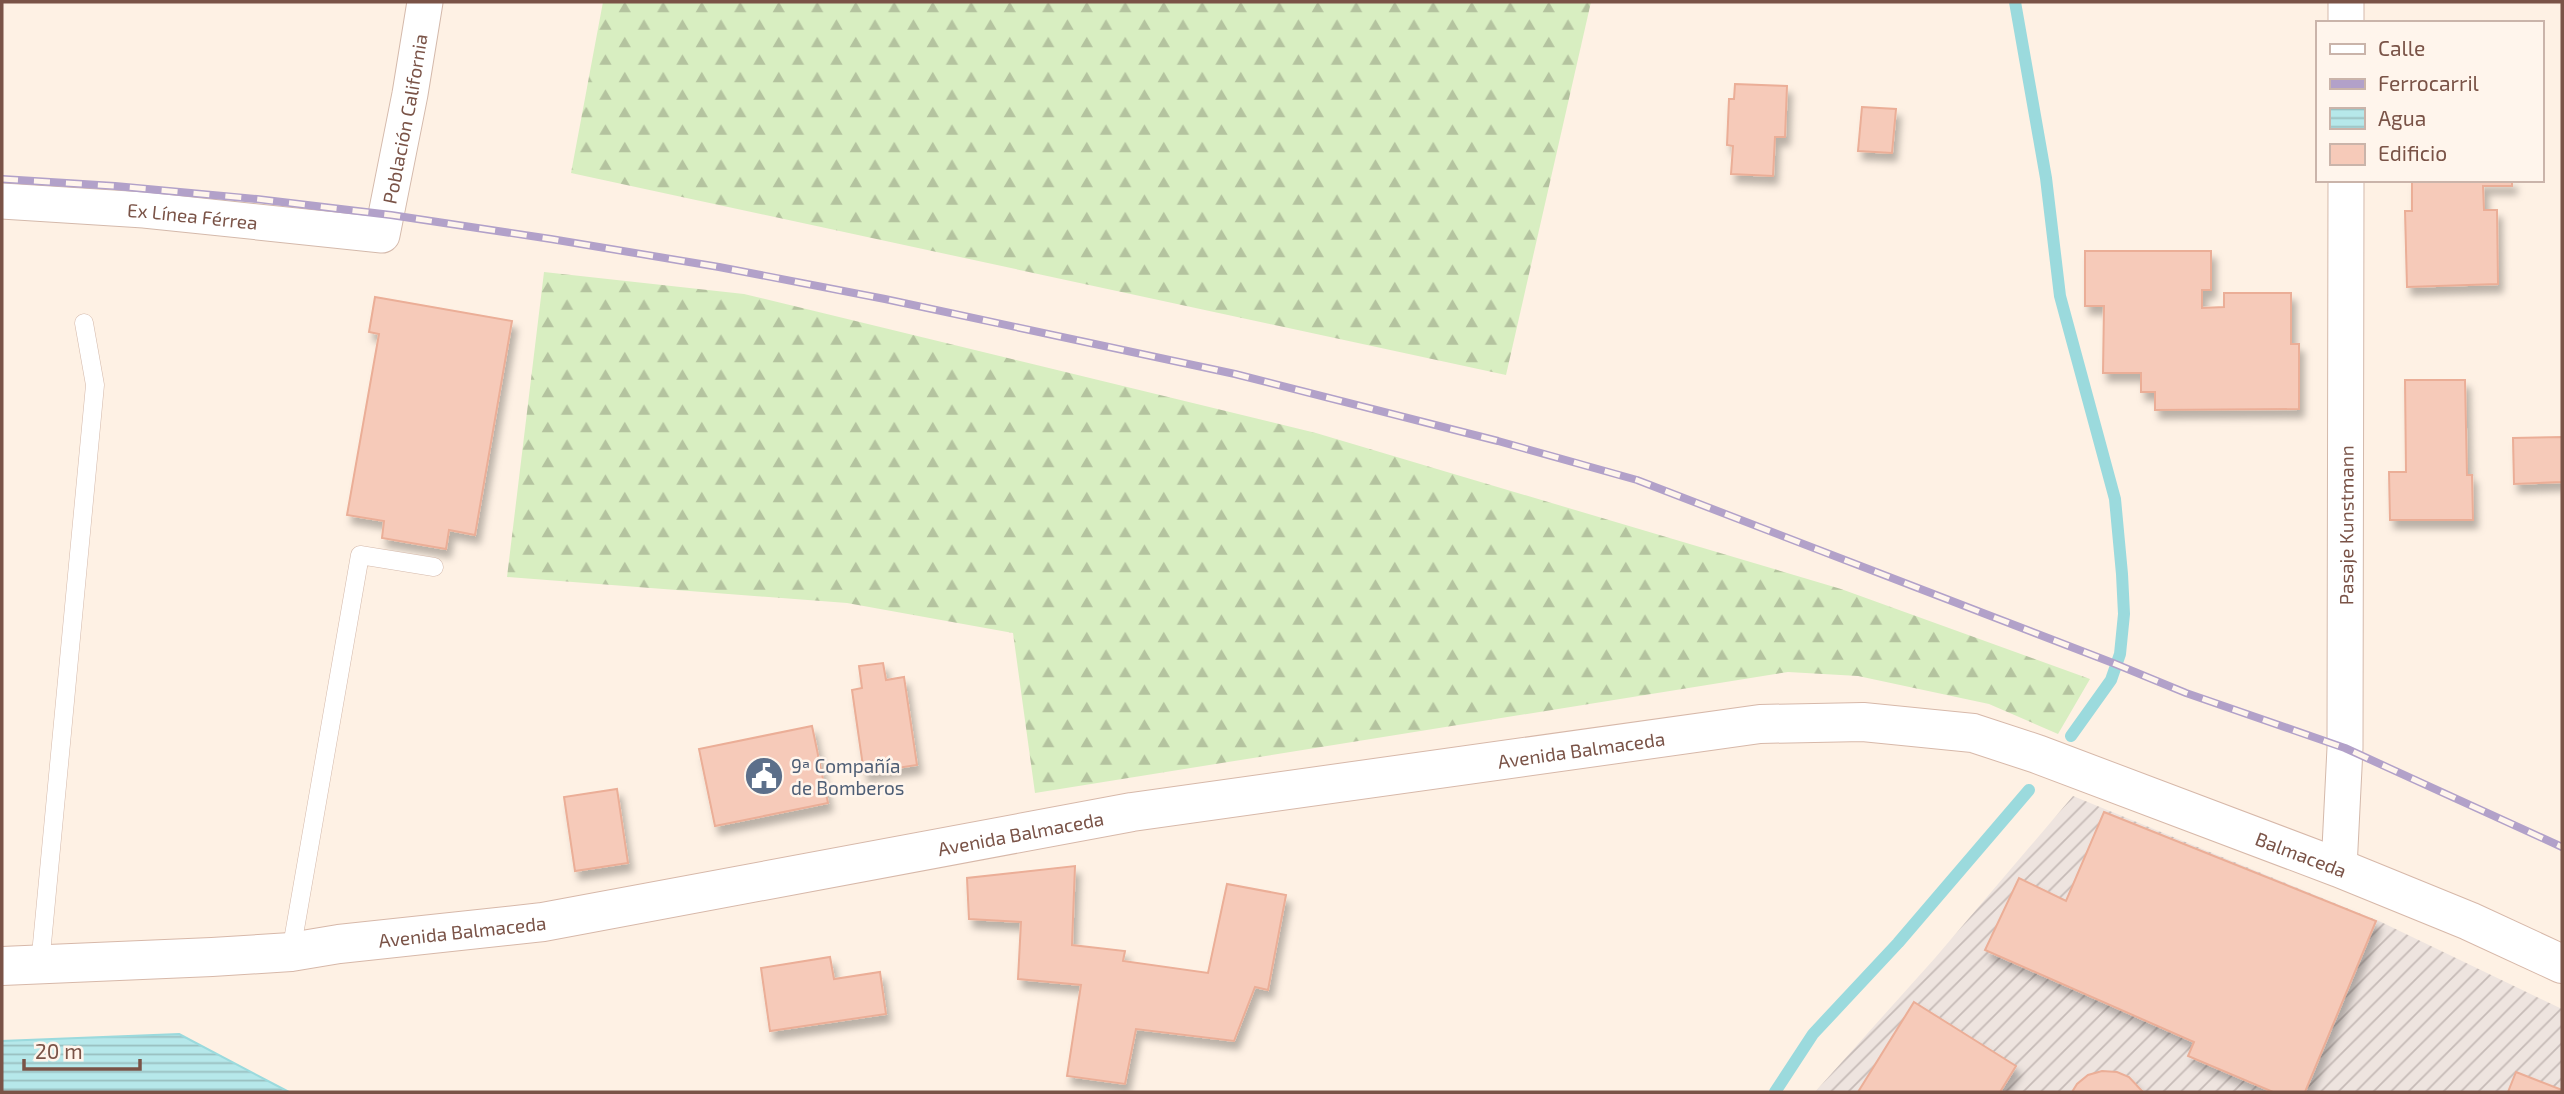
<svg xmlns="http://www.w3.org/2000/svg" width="2564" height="1094" font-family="'Exo 2',sans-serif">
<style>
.industrial{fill:url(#industrial-furrows)}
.forest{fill:url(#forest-firs)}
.water{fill:url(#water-rules);stroke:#9bdadd;stroke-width:2}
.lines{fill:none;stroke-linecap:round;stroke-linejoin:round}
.stream{stroke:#9bdadd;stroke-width:12}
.building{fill:#f6cab9;stroke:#ebae97;stroke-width:2;filter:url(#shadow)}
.lane-casing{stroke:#d4b9ab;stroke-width:19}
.street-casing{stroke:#d4b9ab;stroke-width:37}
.secondary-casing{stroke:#d7b8a9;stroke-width:40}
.lane{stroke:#fff;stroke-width:18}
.street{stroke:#fff;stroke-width:35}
.secondary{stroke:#fff;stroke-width:38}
.rail-casing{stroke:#b2a1c9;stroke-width:8}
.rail{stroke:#fff5ec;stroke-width:5;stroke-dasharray:16;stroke-linecap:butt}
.labels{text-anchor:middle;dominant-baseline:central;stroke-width:5;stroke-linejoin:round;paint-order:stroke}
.street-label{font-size:19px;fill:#7a5347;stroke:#fff5ec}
.service-label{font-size:19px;fill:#4e5e75;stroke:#fff5ec;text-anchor:start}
</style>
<defs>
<pattern id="industrial-furrows" width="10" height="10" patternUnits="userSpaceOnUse" patternTransform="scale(1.75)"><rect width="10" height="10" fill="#eee4df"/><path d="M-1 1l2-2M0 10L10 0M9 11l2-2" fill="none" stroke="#c6bbb7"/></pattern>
<pattern id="forest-firs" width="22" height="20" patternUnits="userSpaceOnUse" patternTransform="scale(1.75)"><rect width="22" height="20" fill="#d8eec1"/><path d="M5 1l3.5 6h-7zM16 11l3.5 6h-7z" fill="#b4c39f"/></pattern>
<pattern id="water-rules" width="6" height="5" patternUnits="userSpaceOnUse" patternTransform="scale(1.75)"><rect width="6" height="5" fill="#b6e8ea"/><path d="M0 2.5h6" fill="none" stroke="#99bfbf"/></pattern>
<filter id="shadow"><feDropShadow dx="4.5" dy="8" stdDeviation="3.5" flood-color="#0004"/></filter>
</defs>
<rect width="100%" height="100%" fill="#fef1e4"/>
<polygon class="industrial" points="2073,796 2381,922 2562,1009 2562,1092 1815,1092 1935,958"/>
<g class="forest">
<polygon points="603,2 1591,2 1506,375 571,173"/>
<polygon points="544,272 744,294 1316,433 1841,589 2090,679 2058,734 1989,704 1858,676 1788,672 1035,793 1013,633 847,603 507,577"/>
</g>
<polygon class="water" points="179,1034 289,1092 2,1092 2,1041"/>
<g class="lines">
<g class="stream">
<polyline points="2015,2 2046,178 2060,296 2115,499 2122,574 2124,614 2120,654 2111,680 2071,736"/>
<polyline points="1775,1092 1813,1034 1898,943 2029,790"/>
</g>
</g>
<g class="building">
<polygon points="1735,84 1787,86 1785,137 1775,137 1773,176 1731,174 1733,146 1727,145 1729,99 1734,99"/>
<polygon points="1862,107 1896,109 1892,153 1858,151"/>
<polygon points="2412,180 2512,180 2512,186 2483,186 2484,210 2497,210 2498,284 2407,287 2405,211 2412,211"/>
<polygon points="2085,251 2211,251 2211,290 2202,290 2202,308 2224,307 2224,293 2291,293 2291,344 2299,344 2299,409 2155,410 2155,392 2141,392 2141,373 2103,373 2104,306 2085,306"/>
<polygon points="375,297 512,321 475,535 449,530 446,549 382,538 384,521 347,515 379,334 369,332"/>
<polygon points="2405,380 2465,380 2467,475 2472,475 2473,520 2390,520 2389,472 2406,472"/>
<polygon points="2562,437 2562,482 2514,484 2513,438"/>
<polygon points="883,663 886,680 904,677 917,765 864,773 852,690 862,688 859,666"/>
<polygon points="812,726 828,803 715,826 699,749"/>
<polygon points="617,789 628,863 575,871 564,797"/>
<polygon points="2104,812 2376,921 2305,1092 2273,1092 2188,1056 2194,1042 1985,950 2019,878 2066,901"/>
<polygon points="1075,866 1072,945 1125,951 1123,961 1208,973 1227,884 1286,895 1268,990 1255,987 1234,1041 1136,1029 1125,1084 1067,1076 1081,985 1018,979 1021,922 969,919 967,878"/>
<polygon points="830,957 834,979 880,972 886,1014 770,1031 761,968"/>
<polygon points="1914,1002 2016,1066 2000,1092 1858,1092"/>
<polygon points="2102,1071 2117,1072 2129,1077 2143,1092 2072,1092 2077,1084 2088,1075"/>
<polygon points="2516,1072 2562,1090 2562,1092 2508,1092"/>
</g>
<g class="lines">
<g class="lane-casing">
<g id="lane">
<polyline points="291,952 360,555 434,567"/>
<polyline points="40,965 95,385 84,323"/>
</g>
</g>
<g class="street-casing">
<g id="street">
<polyline points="2346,23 2346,2"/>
<path id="s1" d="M2,201L144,210L382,235L410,94L425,2"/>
<path id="s2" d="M2339,868L2345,748L2346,180"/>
</g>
</g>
<g class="secondary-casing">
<g id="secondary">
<path id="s3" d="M2,966L212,957L291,952L339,944L543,922L1132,812L1760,724L1863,722L1973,733L2037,754L2339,868L2469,921L2562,964"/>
</g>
</g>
<use href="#lane" class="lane"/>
<use href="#street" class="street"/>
<use href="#secondary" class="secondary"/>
<g class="rail-casing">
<polyline id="rail" points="2,179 115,186 257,199 391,215 551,239 719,267 885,299 1235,374 1498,441 1637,480 2113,663 2186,693 2345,748 2562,847"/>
</g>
<use href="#rail" class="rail"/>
</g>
<defs>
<g id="civic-disc" transform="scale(2.0125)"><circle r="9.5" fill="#5c6f8a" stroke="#fff5ec"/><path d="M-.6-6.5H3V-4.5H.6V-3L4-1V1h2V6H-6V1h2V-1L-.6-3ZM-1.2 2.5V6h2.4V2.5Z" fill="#fff"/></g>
</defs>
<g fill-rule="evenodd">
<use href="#civic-disc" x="764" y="776"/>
</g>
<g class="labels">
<g class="street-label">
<text stroke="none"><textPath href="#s1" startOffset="500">Población California</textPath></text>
<text stroke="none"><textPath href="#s1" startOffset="191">Ex Línea Férrea</textPath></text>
<text stroke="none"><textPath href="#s2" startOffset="343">Pasaje Kunstmann</textPath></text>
<text stroke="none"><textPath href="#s3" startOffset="1596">Avenida Balmaceda</textPath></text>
<text stroke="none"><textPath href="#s3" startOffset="1029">Avenida Balmaceda</textPath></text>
<text stroke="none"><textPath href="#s3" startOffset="2340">Balmaceda</textPath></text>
<text stroke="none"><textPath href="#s3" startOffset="462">Avenida Balmaceda</textPath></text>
</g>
<g class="service-label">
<text x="791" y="765">9ª Compañía<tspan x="791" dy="22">de Bomberos</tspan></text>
</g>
</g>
<rect width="2564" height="1094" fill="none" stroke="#7a5347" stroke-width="7"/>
<rect x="2316" y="21" width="228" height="161" fill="#fff5ec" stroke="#cab4aa" stroke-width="2"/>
<rect x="2330" y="44" width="35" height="10" fill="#ffffff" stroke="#cab4aa" stroke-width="2"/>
<text x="2378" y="56" font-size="21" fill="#7a5347">Calle</text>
<rect x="2330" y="79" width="35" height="10" fill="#b2a1c9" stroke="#cab4aa" stroke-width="2"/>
<text x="2378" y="91" font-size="21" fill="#7a5347">Ferrocarril</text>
<rect x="2330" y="108" width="35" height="21" fill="url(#water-rules)" stroke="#cab4aa" stroke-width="2"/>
<text x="2378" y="126" font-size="21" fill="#7a5347">Agua</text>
<rect x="2330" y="144" width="35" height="21" fill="#f6cab9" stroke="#cab4aa" stroke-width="2"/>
<text x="2378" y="161" font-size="21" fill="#7a5347">Edificio</text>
<path d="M24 1059v10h116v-10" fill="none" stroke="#7a5347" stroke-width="3.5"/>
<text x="35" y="1059" font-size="21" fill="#7a5347" stroke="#fff5ec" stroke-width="5" paint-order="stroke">20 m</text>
</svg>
